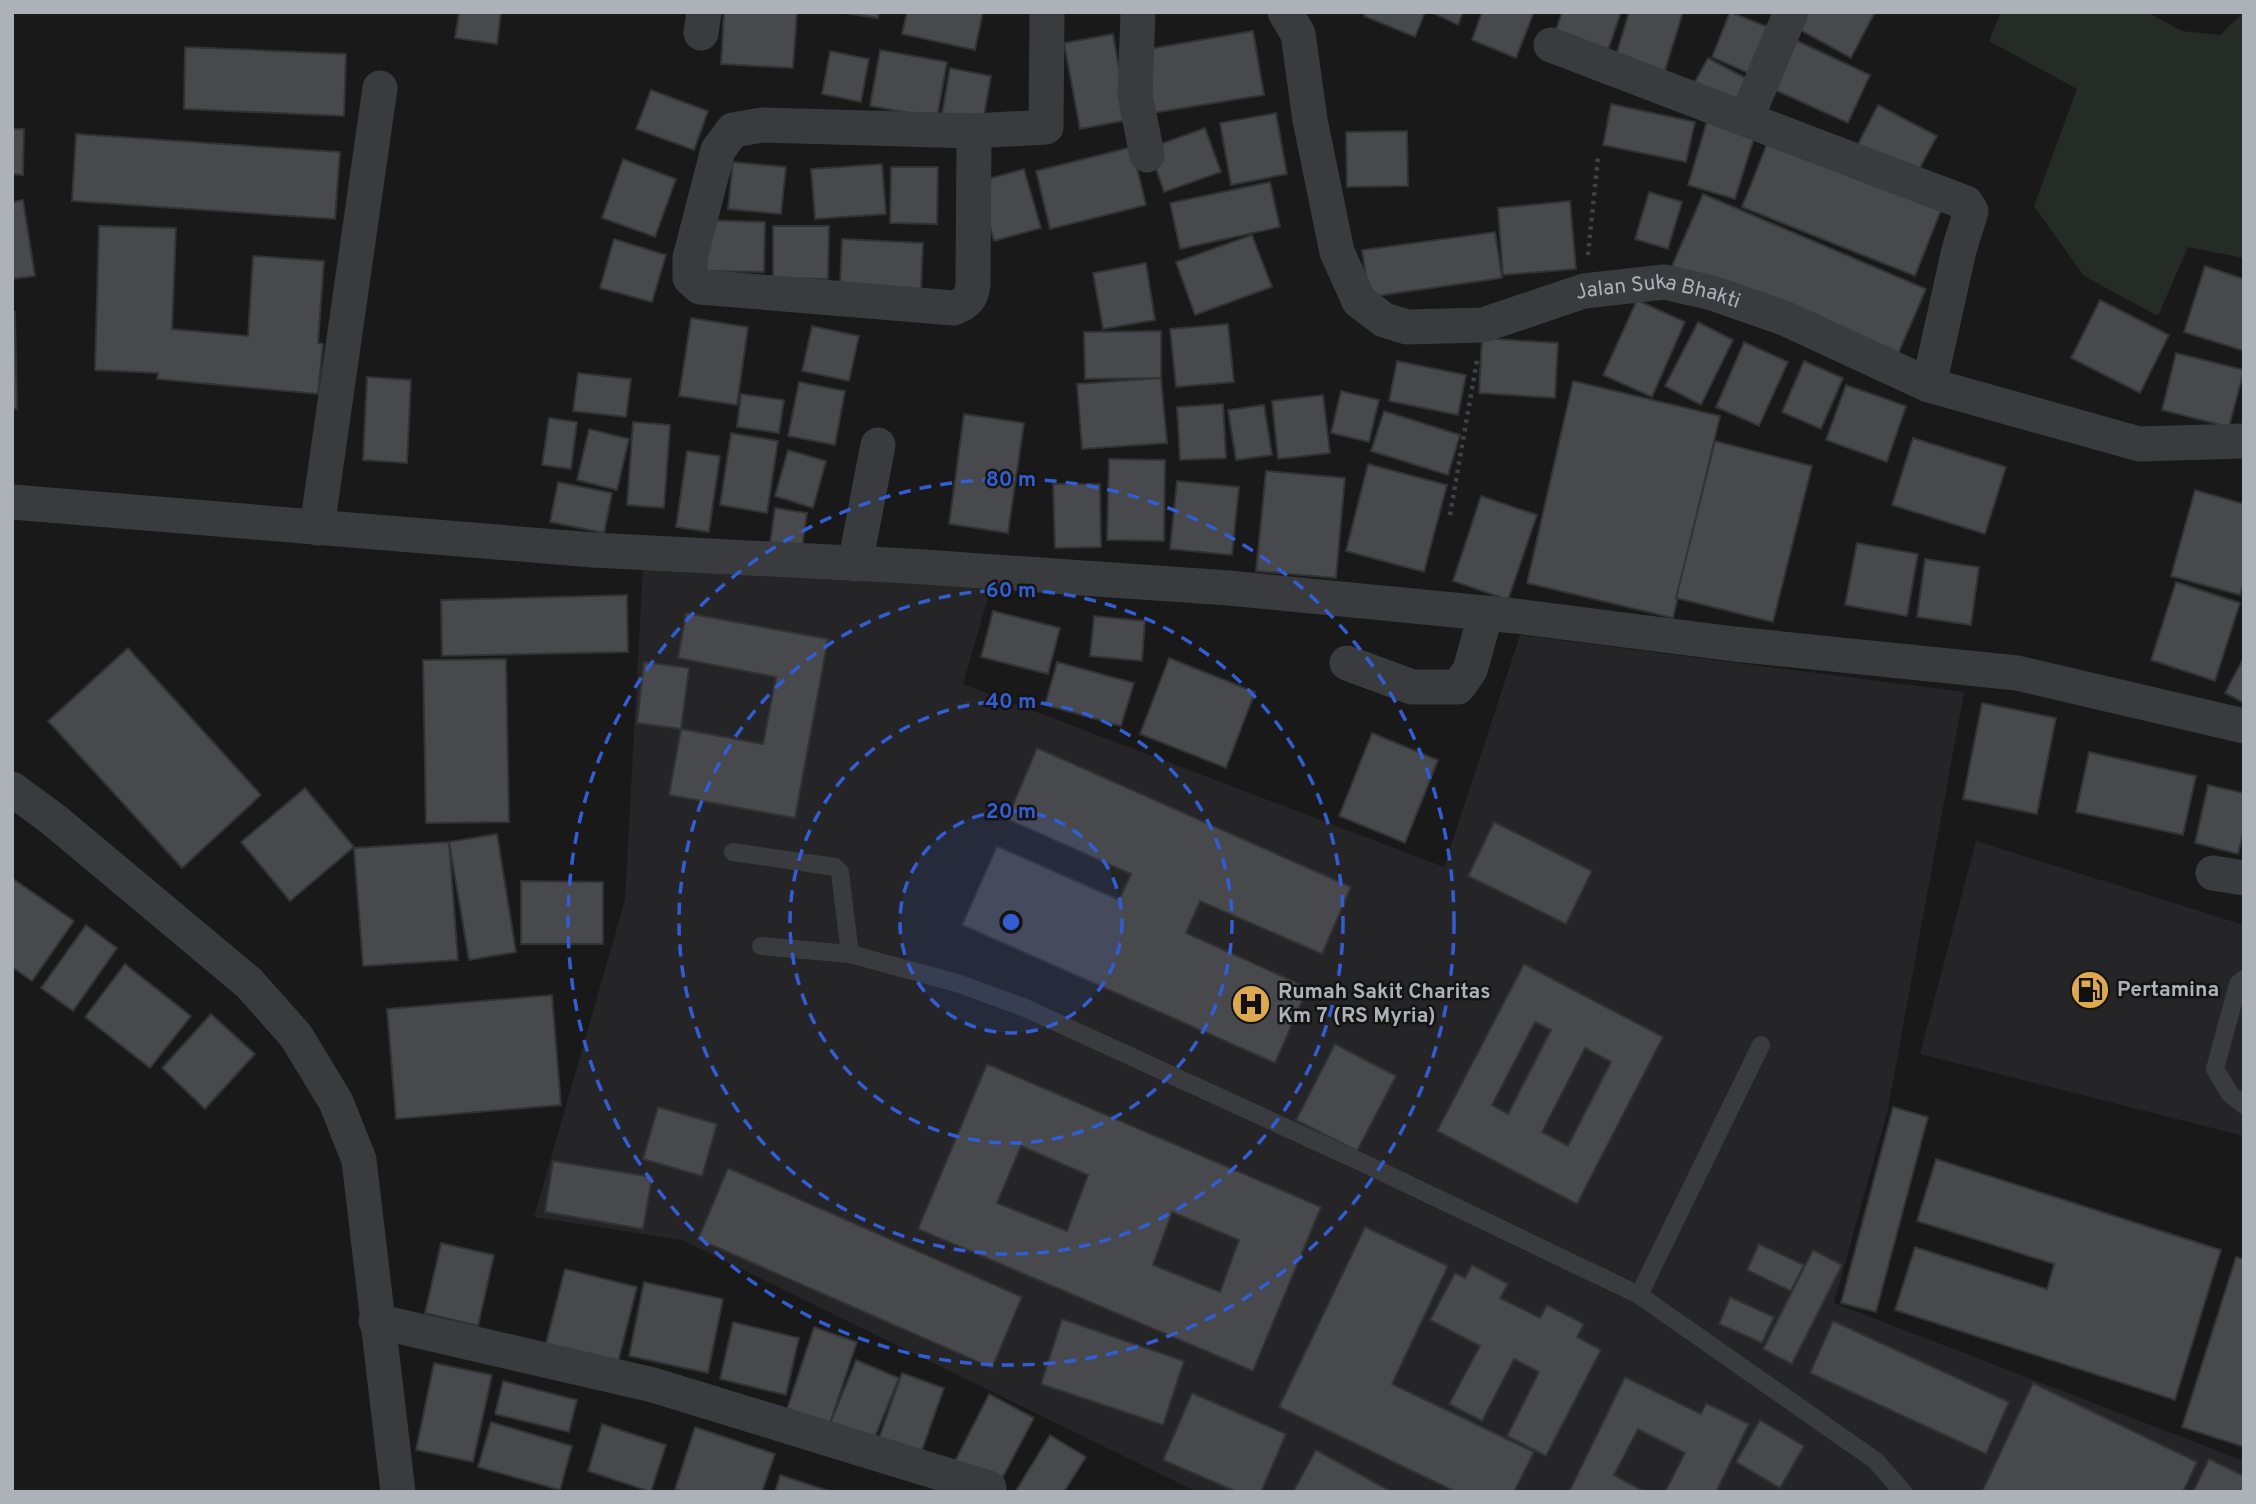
<svg xmlns="http://www.w3.org/2000/svg" width="2256" height="1504" font-family="Overpass,sans-serif">
<style>
.built{fill:#252527}
.green{fill:#252c26}
.building{fill:#48494c;stroke:#333336;stroke-width:2;fill-rule:evenodd}
.lines{fill:none;stroke-linecap:round;stroke-linejoin:round}
.path{stroke:#404246;stroke-width:4.5;stroke-dasharray:3.5 5;stroke-linecap:butt}
.service{stroke:#3a3b3f;stroke-width:18}
.minor{stroke:#3a3b3f;stroke-width:35}
.ring{fill:none;stroke:#335dd3;stroke-width:3.5;stroke-dasharray:12 9}
.labels{text-anchor:middle;dominant-baseline:central;stroke-width:5;stroke-linejoin:round;paint-order:stroke}
.street-label{font-size:21px;fill:#adb1b8;stroke:#141415}
.poi-label{font-size:21px;font-weight:bold;fill:#adb1b8;stroke:#141415;text-anchor:start}
.centre{fill:#335dd3;stroke:#141415;stroke-width:3.5}
.ring-label{font-size:21px;text-anchor:middle;font-weight:bold;fill:#335dd3;stroke:#141415;stroke-width:5;stroke-linejoin:round;paint-order:stroke}
</style>
<rect width="100%" height="100%" fill="#19191a"/>
<g class="built">
<polygon points="643,567 991,587 963,684 1444,867 1520,635 1964,692 1888,1109 1834,1303 2244,1461 2244,1492 1197,1492 682,1240 534,1217 625,900"/>
<polygon points="1976,841 2244,925 2244,1136 1920,1054"/>
</g>
<polygon class="green" points="2001,12 2147,12 2182,31 2220,35 2244,12 2244,258 2188,247 2158,316 2084,276 2034,206 2077,89 1989,41"/>
<g class="building">
<polygon points="459,12 501,12 497,44 455,38"/>
<polygon points="724,12 797,12 793,68 721,64"/>
<polygon points="838,12 879,12 878,18"/>
<polygon points="907,12 983,12 975,50 902,34"/>
<polygon points="1366,12 1425,12 1415,37 1364,16"/>
<polygon points="1431,12 1463,12 1458,25"/>
<polygon points="1482,12 1534,12 1516,58 1472,40"/>
<polygon points="1562,12 1621,12 1605,59 1552,41"/>
<polygon points="1629,12 1683,12 1663,77 1614,62"/>
<polygon points="1730,12 1768,27 1748,73 1712,57"/>
<polygon points="1798,12 1875,12 1851,58 1791,25"/>
<polygon points="1253,31 1264,95 1152,113 1142,50"/>
<polygon points="1113,34 1128,120 1080,129 1064,43"/>
<polygon points="1787,36 1870,75 1848,123 1764,85"/>
<polygon points="185,47 346,54 344,116 184,109"/>
<polygon points="880,50 947,62 937,118 870,106"/>
<polygon points="830,51 869,59 861,102 822,94"/>
<polygon points="1708,58 1749,80 1731,111 1691,89"/>
<polygon points="950,68 991,76 983,121 942,114"/>
<polygon points="651,90 708,111 694,150 636,129"/>
<polygon points="1611,104 1695,122 1686,162 1603,145"/>
<polygon points="1878,105 1937,136 1915,177 1857,146"/>
<polygon points="1276,113 1287,174 1231,185 1220,123"/>
<polygon points="1707,121 1755,135 1735,199 1688,185"/>
<polygon points="1205,128 1221,172 1164,192 1149,148"/>
<polygon points="12,129 24,129 23,175 12,174"/>
<polygon points="1407,131 1408,186 1347,187 1346,132"/>
<polygon points="1772,131 1945,200 1915,276 1742,207"/>
<polygon points="76,134 340,152 335,219 72,201"/>
<polygon points="1132,147 1146,205 1050,229 1036,171"/>
<polygon points="623,159 676,179 655,237 602,218"/>
<polygon points="733,162 786,167 781,214 728,209"/>
<polygon points="882,164 886,214 815,219 811,169"/>
<polygon points="891,167 938,167 937,224 890,223"/>
<polygon points="1024,169 1041,228 994,241 977,182"/>
<polygon points="1270,182 1280,227 1180,249 1170,203"/>
<polygon points="1649,192 1682,202 1668,249 1635,239"/>
<polygon points="1703,194 1926,289 1895,361 1672,266"/>
<polygon points="23,200 35,276 12,279 12,202"/>
<polygon points="1570,201 1576,269 1503,275 1498,208"/>
<polygon points="707,220 765,222 764,272 706,271"/>
<polygon points="99,226 176,228 172,329 248,336 253,256 324,261 318,343 323,344 318,394 157,379 158,373 95,370"/>
<polygon points="773,226 829,226 828,279 773,278"/>
<polygon points="1495,232 1502,278 1369,297 1362,250"/>
<polygon points="1252,235 1272,287 1195,315 1176,262"/>
<polygon points="614,239 666,255 652,302 600,288"/>
<polygon points="842,239 923,243 921,290 840,286"/>
<polygon points="1146,263 1155,320 1103,329 1093,273"/>
<polygon points="2205,266 2244,279 2244,351 2184,332"/>
<polygon points="1637,300 1685,322 1652,397 1603,375"/>
<polygon points="2100,300 2169,335 2140,393 2071,358"/>
<polygon points="12,312 15,312 17,409 12,409"/>
<polygon points="691,318 748,327 737,405 679,396"/>
<polygon points="1698,322 1733,340 1701,405 1665,386"/>
<polygon points="1228,324 1234,382 1176,387 1170,329"/>
<polygon points="812,326 859,336 849,381 802,371"/>
<polygon points="1161,331 1161,378 1085,379 1084,332"/>
<polygon points="1482,338 1558,343 1555,398 1479,393"/>
<polygon points="1744,342 1788,362 1759,426 1716,407"/>
<polygon points="2176,353 2244,370 2229,427 2162,410"/>
<polygon points="1397,361 1466,375 1458,415 1389,401"/>
<polygon points="1804,361 1843,378 1821,429 1782,412"/>
<polygon points="578,373 631,379 626,417 573,411"/>
<polygon points="367,377 411,380 407,463 363,460"/>
<polygon points="1161,378 1167,443 1082,449 1077,384"/>
<polygon points="1573,381 1720,416 1673,618 1527,583"/>
<polygon points="799,382 845,391 835,445 788,436"/>
<polygon points="1846,385 1906,406 1887,462 1826,440"/>
<polygon points="1341,391 1379,400 1369,442 1331,433"/>
<polygon points="741,394 784,400 779,433 737,427"/>
<polygon points="1323,395 1330,453 1278,459 1272,401"/>
<polygon points="1223,404 1226,458 1180,460 1177,407"/>
<polygon points="1264,405 1272,455 1236,460 1228,410"/>
<polygon points="1384,411 1460,435 1448,475 1371,451"/>
<polygon points="964,414 1024,423 1008,533 949,524"/>
<polygon points="549,418 577,422 571,469 542,465"/>
<polygon points="633,422 670,425 664,508 627,505"/>
<polygon points="589,429 629,439 617,490 577,480"/>
<polygon points="731,433 778,441 767,513 720,505"/>
<polygon points="1913,438 2006,467 1985,534 1892,505"/>
<polygon points="1715,441 1812,466 1773,622 1676,598"/>
<polygon points="788,450 826,461 813,508 775,496"/>
<polygon points="687,451 720,456 709,532 676,527"/>
<polygon points="1109,459 1165,460 1164,541 1107,540"/>
<polygon points="1368,464 1447,485 1424,572 1346,551"/>
<polygon points="1266,471 1345,478 1336,578 1256,571"/>
<polygon points="1177,481 1239,487 1232,555 1170,549"/>
<polygon points="558,482 612,493 604,533 550,522"/>
<polygon points="1053,484 1100,484 1101,547 1055,548"/>
<polygon points="2195,490 2244,504 2244,581 2240,595 2171,576"/>
<polygon points="1481,496 1537,515 1508,600 1453,581"/>
<polygon points="775,508 807,513 802,548 770,544"/>
<polygon points="1857,543 1918,554 1907,616 1845,605"/>
<polygon points="1925,559 1979,567 1971,625 1917,617"/>
<polygon points="2176,582 2240,603 2215,681 2151,660"/>
<polygon points="627,595 628,652 442,656 441,600"/>
<polygon points="993,611 1060,628 1048,674 981,657"/>
<polygon points="686,613 828,639 795,818 669,795 681,729 763,744 776,677 678,658"/>
<polygon points="1094,616 1145,621 1142,661 1090,656"/>
<polygon points="128,648 261,795 182,868 48,721"/>
<polygon points="2244,657 2244,703 2225,693"/>
<polygon points="1169,658 1255,692 1226,768 1140,734"/>
<polygon points="506,659 509,822 426,823 423,660"/>
<polygon points="644,662 689,668 681,729 637,723"/>
<polygon points="1057,662 1134,683 1121,726 1045,705"/>
<polygon points="1982,703 2056,718 2037,814 1963,799"/>
<polygon points="1372,733 1438,760 1405,843 1339,816"/>
<polygon points="1037,748 1351,887 1322,954 1200,901 1186,933 1308,988 1275,1063 962,925 997,846 1119,900 1131,874 1007,819"/>
<polygon points="2089,752 2196,776 2183,835 2076,812"/>
<polygon points="2208,785 2244,793 2244,829 2238,854 2195,843"/>
<polygon points="305,788 354,847 290,901 241,842"/>
<polygon points="1494,822 1592,871 1566,924 1468,876"/>
<polygon points="497,834 516,952 469,960 449,842"/>
<polygon points="449,842 458,960 363,966 354,848"/>
<polygon points="12,878 74,921 32,981 12,967"/>
<polygon points="521,881 603,882 603,944 521,944"/>
<polygon points="86,925 117,948 73,1011 41,988"/>
<polygon points="125,964 191,1016 150,1068 85,1017"/>
<path d="M1524,964L1663,1037L1577,1204L1437,1131ZM1535,1022L1551,1030L1508,1114L1492,1105ZM1585,1048L1611,1062L1568,1146L1542,1132Z"/>
<polygon points="552,995 561,1105 396,1119 387,1009"/>
<polygon points="211,1014 255,1054 205,1109 162,1068"/>
<polygon points="1335,1044 1396,1076 1357,1151 1296,1120"/>
<path d="M987,1064L1321,1207L1253,1371L918,1229ZM1021,1146L1088,1175L1067,1231L997,1203ZM1172,1212L1239,1240L1220,1292L1153,1265Z"/>
<polygon points="658,1107 717,1124 702,1176 643,1159"/>
<polygon points="1893,1107 1928,1117 1876,1312 1841,1303"/>
<polygon points="1936,1159 2221,1250 2175,1400 1895,1310 1915,1247 2047,1289 2054,1264 1917,1221"/>
<polygon points="553,1161 652,1177 643,1229 545,1212"/>
<polygon points="728,1168 1022,1297 992,1368 698,1239"/>
<polygon points="1365,1227 1448,1266 1392,1384 1534,1452 1514,1492 1456,1492 1279,1407"/>
<polygon points="441,1243 494,1255 478,1326 425,1313"/>
<polygon points="1759,1244 1804,1265 1791,1291 1747,1270"/>
<polygon points="1813,1250 1842,1265 1792,1364 1763,1349"/>
<polygon points="2236,1257 2244,1259 2244,1447 2182,1427"/>
<polygon points="1472,1265 1508,1284 1500,1298 1540,1318 1547,1305 1584,1324 1577,1337 1601,1350 1546,1456 1507,1436 1539,1372 1514,1359 1482,1421 1449,1404 1480,1346 1430,1320 1455,1273 1465,1278"/>
<polygon points="565,1269 637,1287 616,1370 544,1351"/>
<polygon points="644,1282 723,1299 708,1373 629,1356"/>
<polygon points="1730,1297 1774,1317 1762,1343 1719,1324"/>
<polygon points="1062,1319 1184,1361 1163,1425 1041,1384"/>
<polygon points="1833,1321 2009,1402 1986,1454 1810,1373"/>
<polygon points="733,1322 799,1338 786,1395 720,1379"/>
<polygon points="814,1327 857,1342 829,1426 786,1412"/>
<polygon points="856,1360 899,1378 872,1444 829,1426"/>
<polygon points="434,1363 492,1375 473,1462 416,1450"/>
<polygon points="902,1373 944,1388 920,1456 878,1441"/>
<polygon points="1625,1377 1701,1414 1706,1403 1749,1424 1716,1492 1665,1492 1685,1453 1638,1429 1614,1475 1645,1492 1569,1492"/>
<polygon points="503,1381 577,1400 569,1432 495,1414"/>
<polygon points="2033,1383 2197,1462 2183,1492 1982,1492"/>
<polygon points="1192,1393 1286,1434 1261,1492 1237,1492 1163,1460"/>
<polygon points="989,1394 1034,1418 997,1488 953,1465"/>
<polygon points="1760,1420 1804,1446 1780,1488 1736,1462"/>
<polygon points="491,1422 572,1446 560,1490 478,1467"/>
<polygon points="602,1424 666,1445 651,1492 588,1471"/>
<polygon points="695,1427 775,1454 762,1492 683,1492 675,1489"/>
<polygon points="1050,1435 1086,1457 1064,1492 1015,1492"/>
<polygon points="1316,1450 1392,1492 1293,1492"/>
<polygon points="2209,1459 2244,1476 2244,1492 2193,1492"/>
<polygon points="780,1475 832,1492 775,1492"/>
</g>
<g class="lines">
<g class="path">
<polyline points="1588,255 1598,157"/>
<polyline points="1450,515 1477,360"/>
</g>
<g class="service">
<polyline points="733,852 835,867 840,872 850,954"/>
<polyline points="761,946 850,954 957,983 1023,1007 1374,1168 1639,1295 1876,1461 1903,1492"/>
<polyline points="2244,979 2238,984 2215,1069 2230,1094 2244,1105"/>
<polyline points="1639,1295 1761,1045"/>
</g>
<g class="minor">
<polyline points="1138,12 1135,95 1147,155"/>
<path id="s1" d="M1285,12L1298,34L1310,120L1337,252L1359,301L1384,320L1407,327L1483,325L1584,291L1664,282L1712,293L1784,318L1929,385L2139,444L2244,441"/>
<polyline points="701,33 704,12"/>
<polyline points="1551,45 1966,203 1971,211 1959,250 1929,385"/>
<polyline points="1746,119 1791,12"/>
<path d="M974,131L973,285C971,298 967,303 954,308L700,287L690,278V258L718,150L733,130L762,125L974,131L1046,127L1047,12"/>
<polyline points="12,502 593,550 909,566 1229,588 1515,616 1734,644 2017,673 2244,726"/>
<polyline points="317,528 380,88"/>
<polyline points="855,564 878,445"/>
<polyline points="1347,663 1412,687 1458,687 1470,670 1486,613"/>
<polyline points="12,789 54,820 249,983 296,1036 336,1102 359,1160 398,1492"/>
<polyline points="2213,873 2244,878"/>
<polyline points="376,1321 653,1385 989,1488"/>
</g>
</g>
<circle cx="1011" cy="922" r="111" fill="#335dd3" fill-opacity=".12"/>
<g class="ring">
<circle cx="1011" cy="922" r="111"/>
<circle cx="1011" cy="922" r="221"/>
<circle cx="1011" cy="922" r="332"/>
<circle cx="1011" cy="922" r="443"/>
</g>
<defs>
<g id="fuel-disc" transform="scale(2.0125)"><circle r="9.5" fill="#dca94f" stroke="#141415"/><path d="M-5.5-6h7V0h2V4h1.3V-2.5L3-4.5l.8-.8L6-3V5H2.5V1h-1V6h-7ZM-4.2-4.7v3.2H.2V-4.7Z" fill="#111"/></g>
<g id="hospital-disc" transform="scale(2.0125)"><circle r="9.5" fill="#dca94f" stroke="#141415"/><path d="M-5-5h3v3.5h4V-5h3V5h-3V1.5h-4V5h-3Z" fill="#111"/></g>
</defs>
<g fill-rule="evenodd">
<use href="#fuel-disc" x="2090" y="990"/>
<use href="#hospital-disc" x="1251" y="1004"/>
</g>
<g class="labels">
<g class="street-label">
<text stroke="none"><textPath href="#s1" startOffset="614">Jalan Suka Bhakti</textPath></text>
</g>
<g class="poi-label">
<text x="2117" y="990">Pertamina</text>
<text x="1278" y="992">Rumah Sakit Charitas<tspan x="1278" dy="24">Km 7 (RS Myria)</tspan></text>
</g>
</g>
<circle cx="1011" cy="922" r="10" class="centre"/>
<g class="ring-label">
<text x="1011" y="486">80 m</text>
<text x="1011" y="597">60 m</text>
<text x="1011" y="708">40 m</text>
<text x="1011" y="818">20 m</text>
</g>
<rect width="2256" height="1504" fill="none" stroke="#adb1b8" stroke-width="28"/>
</svg>
